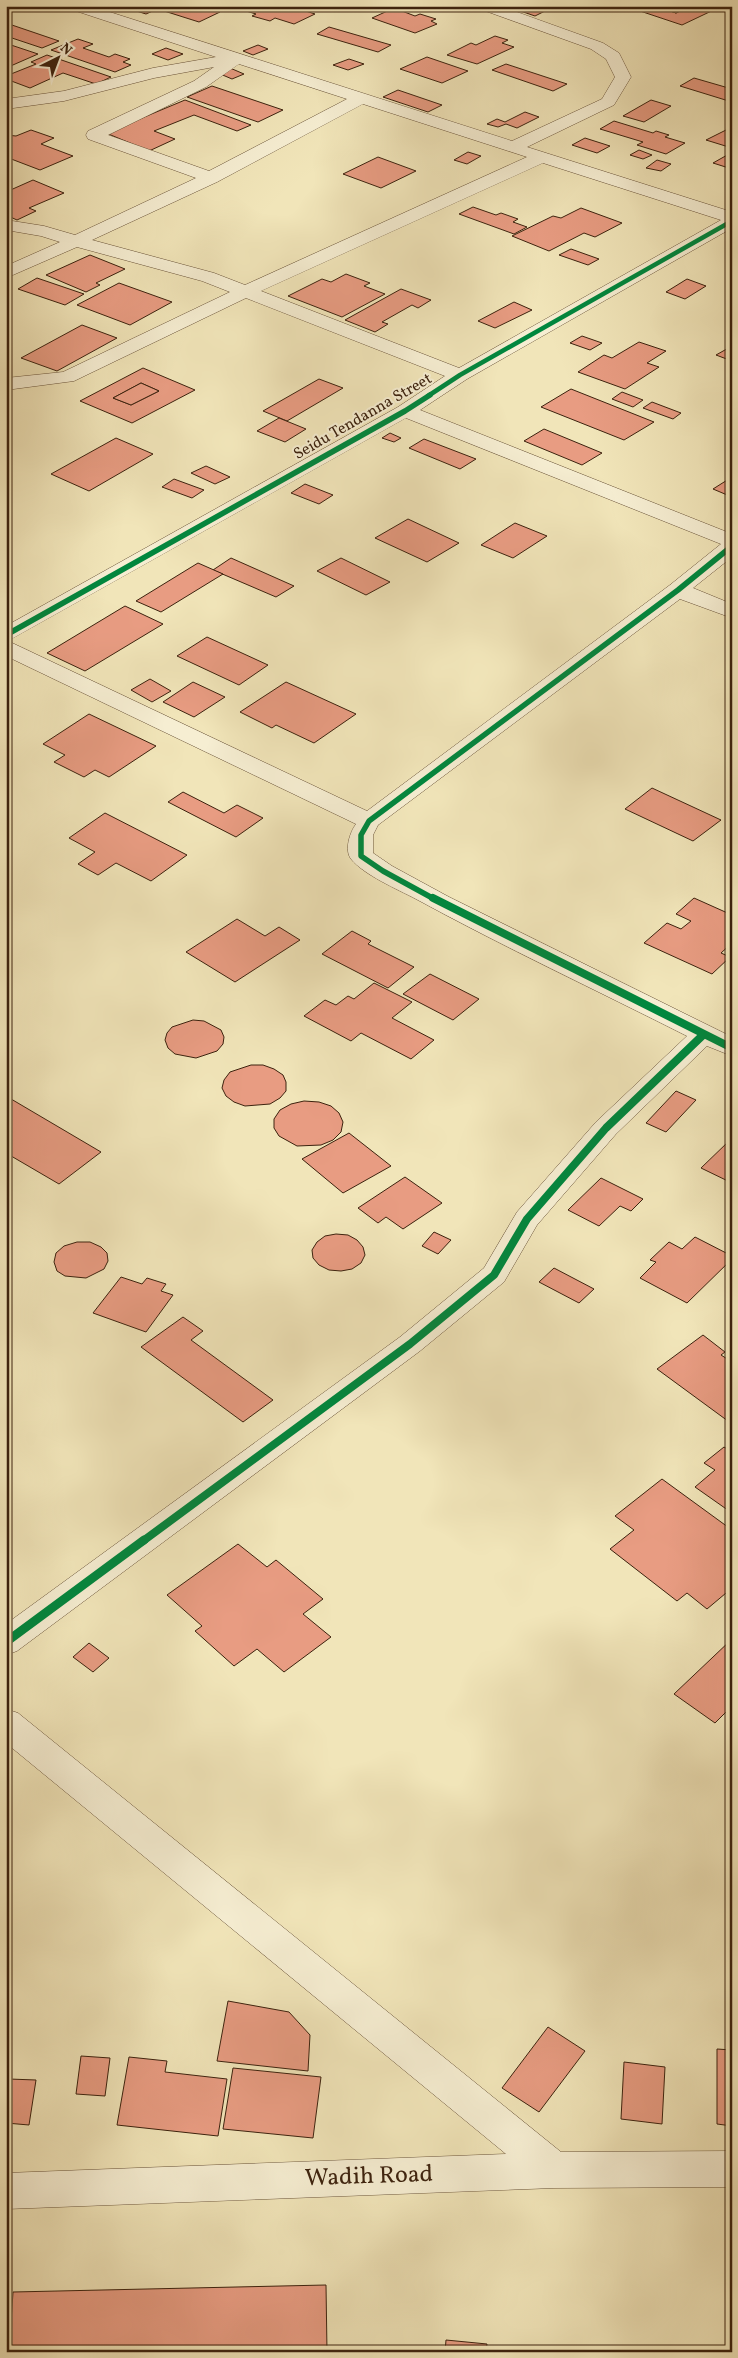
<svg xmlns="http://www.w3.org/2000/svg" width="738" height="2358" font-family="Vollkorn,serif">
<style>
.building{fill:#e89c82;stroke:#3c220e;fill-rule:evenodd}
.lines{fill:none;stroke-linecap:round;stroke-linejoin:round}
.minor-casing{stroke:#695339;stroke-width:1}
.minor{fill:#f6eed2;fill-rule:evenodd}
.cycleway-far3-casing{stroke:#f6eed2;stroke-width:6}
.cycleway-far2-casing{stroke:#f6eed2;stroke-width:8}
.cycleway-far1-casing{stroke:#f6eed2;stroke-width:11}
.cycleway-casing{stroke:#f6eed2;stroke-width:12}
.cycleway-far3{stroke:#00873e;stroke-width:4.5}
.cycleway-far2{stroke:#00873e;stroke-width:5.5}
.cycleway-far1{stroke:#00873e;stroke-width:8}
.cycleway{stroke:#00873e;stroke-width:9}
.labels{text-anchor:middle;dominant-baseline:central;stroke-width:4;stroke-linejoin:round;paint-order:stroke}
.far-street-label{font-size:16px;fill:#3c220e;stroke:#f6eed2}
.near-street-label{font-size:24px;fill:#3c220e;stroke:#f6eed2}
</style>
<rect width="100%" height="100%" fill="#f1e5b9"/>
<filter id="stains"><feTurbulence type="fractalNoise" baseFrequency=".004" numOctaves="4"/><feColorMatrix values="0 0 0 0 .2 0 0 0 0 .09 0 0 0 0 .02 0 0 0 .5 -.17"/></filter>
<radialGradient id="worn" r=".72"><stop offset=".6" stop-color="#630" stop-opacity="0"/><stop offset="1" stop-color="#630" stop-opacity=".3"/></radialGradient>
<g class="building">
<polygon points="137,6 164,6 146,14 130,9"/>
<polygon points="169,6 202,6 220,12 199,22 161,10"/>
<polygon points="256,6 290,6 315,14 294,24 275,18 270,21 252,16 256,14 246,11"/>
<polygon points="506,6 535,6 547,10 535,16"/>
<polygon points="625,6 655,6 676,13 690,6 722,6 682,25"/>
<polygon points="655,6 690,6 676,13"/>
<polygon points="394,8 415,16 420,14 436,19 431,21 437,24 415,33 372,18"/>
<polygon points="6,23 59,41 42,48 6,36"/>
<polygon points="329,27 391,45 378,52 317,34"/>
<polygon points="495,36 508,40 502,43 514,47 477,64 447,55 471,43 476,45"/>
<polygon points="78,39 93,44 83,48 109,57 115,54 130,59 123,62 131,65 115,72 51,50"/>
<polygon points="6,44 8,44 38,54 6,68"/>
<polygon points="258,45 268,49 253,55 243,51"/>
<polygon points="166,48 183,54 168,60 152,54"/>
<polygon points="47,55 111,77 96,84 63,73 30,88 6,79 6,76 36,64 31,62"/>
<polygon points="427,57 468,71 442,83 400,69"/>
<polygon points="349,59 364,64 348,70 333,65"/>
<polygon points="506,64 567,84 553,91 492,70"/>
<polygon points="230,68 244,74 232,79 218,73"/>
<polygon points="694,78 732,89 732,102 680,86"/>
<polygon points="212,86 283,110 258,122 187,97"/>
<polygon points="398,90 442,105 428,112 383,97"/>
<polygon points="185,100 251,125 237,131 194,115 154,131 175,139 149,151 106,133"/>
<polygon points="651,100 671,106 644,122 623,116"/>
<polygon points="525,112 539,117 517,128 506,124 498,127 487,124 497,119 505,122"/>
<polygon points="614,121 653,133 656,131 669,135 665,137 685,143 666,154 637,145 643,142 600,129"/>
<polygon points="730,128 732,128 732,148 706,140"/>
<polygon points="31,130 54,138 41,144 73,156 40,170 6,157 6,135 16,136"/>
<polygon points="585,138 610,146 597,153 572,145"/>
<polygon points="639,150 652,155 643,159 630,155"/>
<polygon points="468,152 481,156 467,164 454,160"/>
<polygon points="729,154 732,155 732,169 713,163"/>
<polygon points="378,157 416,171 381,188 343,174"/>
<polygon points="657,160 671,164 661,171 646,168"/>
<polygon points="33,180 64,193 29,208 36,211 17,220 6,215 6,192"/>
<polygon points="473,207 496,215 501,213 518,219 513,222 527,227 514,234 459,214"/>
<polygon points="581,208 622,223 595,237 584,233 549,251 512,236 553,216 561,218"/>
<polygon points="571,249 599,259 588,265 559,255"/>
<polygon points="90,255 125,269 96,283 100,285 86,292 46,275"/>
<polygon points="346,274 370,283 364,286 385,294 342,317 288,296 322,279 331,282"/>
<polygon points="37,278 84,294 65,305 18,289"/>
<polygon points="687,279 706,286 685,299 666,292"/>
<polygon points="119,283 172,302 130,325 77,305"/>
<polygon points="401,289 431,300 418,308 412,305 382,322 388,324 375,332 345,320"/>
<polygon points="514,302 532,310 495,328 478,321"/>
<polygon points="82,325 117,338 57,371 21,358"/>
<polygon points="582,336 602,343 590,350 570,343"/>
<polygon points="639,342 666,351 647,363 659,367 625,389 578,372 604,355 612,358"/>
<polygon points="732,346 732,361 716,355"/>
<path d="M143,368L195,390L132,423L80,401ZM141,383L159,391L131,405L113,398Z"/>
<polygon points="319,379 343,388 287,421 263,411"/>
<polygon points="141,383 159,391 131,405 113,398"/>
<polygon points="571,389 654,422 624,440 541,407"/>
<polygon points="622,392 643,400 633,407 612,399"/>
<polygon points="652,402 681,413 673,419 643,408"/>
<polygon points="279,418 306,429 285,442 257,431"/>
<polygon points="544,429 602,453 582,465 524,441"/>
<polygon points="390,433 401,438 394,442 382,438"/>
<polygon points="116,438 153,454 89,491 51,474"/>
<polygon points="424,439 476,459 460,469 409,448"/>
<polygon points="206,466 230,477 215,484 191,473"/>
<polygon points="732,477 732,497 713,489"/>
<polygon points="174,479 204,490 192,498 162,487"/>
<polygon points="305,484 333,495 319,504 291,493"/>
<polygon points="408,519 459,543 427,562 375,538"/>
<polygon points="515,523 547,536 513,558 481,545"/>
<polygon points="231,558 294,586 276,597 213,570"/>
<polygon points="341,558 390,582 366,595 317,571"/>
<polygon points="198,563 223,574 161,612 136,601"/>
<polygon points="125,606 163,624 85,671 47,653"/>
<polygon points="207,637 268,665 239,685 177,656"/>
<polygon points="150,679 171,691 152,702 131,690"/>
<polygon points="193,682 225,697 194,717 163,702"/>
<polygon points="286,682 356,714 314,743 276,725 272,728 240,712"/>
<polygon points="89,714 156,746 109,777 95,770 84,777 54,762 65,755 43,744"/>
<polygon points="652,788 721,820 693,841 625,809"/>
<polygon points="183,792 224,813 237,805 263,818 236,837 168,802"/>
<polygon points="105,813 187,855 151,881 116,863 98,875 78,864 95,852 69,838"/>
<polygon points="694,898 732,915 732,943 721,953 730,957 712,974 644,943 667,923 681,929 691,921 676,914"/>
<polygon points="237,919 265,936 279,927 300,940 235,982 186,952"/>
<polygon points="352,931 371,941 368,944 414,967 388,988 322,954"/>
<polygon points="430,974 479,999 453,1020 403,994"/>
<polygon points="374,983 412,1002 392,1018 434,1040 411,1059 361,1033 351,1041 304,1016 325,1000 336,1005 348,996 354,999"/>
<polygon points="193,1020 204,1021 221,1030 224,1037 223,1044 217,1051 196,1058 175,1054 168,1048 165,1040 167,1033 172,1027"/>
<polygon points="251,1065 263,1065 274,1069 283,1075 286,1082 286,1091 280,1098 270,1104 245,1106 234,1102 226,1096 222,1088 224,1080 230,1072"/>
<polygon points="676,1091 696,1100 666,1132 646,1123"/>
<polygon points="6,1096 101,1152 59,1184 6,1153"/>
<polygon points="304,1101 319,1102 331,1106 339,1113 343,1122 341,1132 333,1140 321,1145 297,1146 279,1136 274,1128 274,1119 280,1110 291,1104"/>
<polygon points="349,1133 391,1166 343,1193 302,1159"/>
<polygon points="729,1141 732,1142 732,1183 701,1168"/>
<polygon points="405,1177 442,1203 403,1229 386,1217 378,1223 358,1208"/>
<polygon points="601,1178 643,1199 631,1211 620,1206 599,1226 568,1210"/>
<polygon points="434,1232 451,1240 438,1254 422,1246"/>
<polygon points="336,1234 348,1235 357,1240 363,1247 365,1255 361,1263 352,1269 341,1271 329,1270 319,1265 313,1258 312,1250 317,1242 325,1236"/>
<polygon points="695,1237 732,1256 732,1259 687,1303 640,1278 656,1262 650,1260 669,1242 682,1249"/>
<polygon points="77,1242 90,1242 101,1247 107,1253 108,1261 104,1269 86,1278 65,1276 57,1271 54,1262 56,1253 64,1246"/>
<polygon points="554,1268 594,1289 579,1303 539,1282"/>
<polygon points="121,1277 142,1284 147,1278 166,1284 161,1291 173,1295 146,1332 93,1313"/>
<polygon points="183,1317 203,1331 191,1340 273,1400 243,1422 141,1347"/>
<polygon points="703,1335 725,1352 721,1355 732,1362 732,1424 657,1369"/>
<polygon points="724,1447 732,1452 732,1513 695,1487 715,1470 704,1463"/>
<polygon points="662,1479 732,1530 732,1588 707,1609 687,1593 677,1601 610,1549 634,1530 615,1516"/>
<polygon points="238,1544 267,1567 276,1560 323,1599 303,1614 331,1637 284,1672 257,1649 234,1666 195,1631 202,1626 167,1595"/>
<polygon points="732,1639 732,1706 715,1723 674,1694"/>
<polygon points="89,1643 109,1658 93,1672 73,1657"/>
<polygon points="228,2001 289,2012 310,2035 308,2071 217,2061"/>
<polygon points="548,2027 585,2051 539,2112 502,2088"/>
<polygon points="717,2049 732,2050 732,2126 717,2124"/>
<polygon points="81,2056 110,2058 105,2096 76,2094"/>
<polygon points="129,2057 167,2061 165,2072 227,2079 218,2136 117,2125"/>
<polygon points="624,2062 665,2067 662,2124 621,2119"/>
<polygon points="233,2068 321,2077 313,2138 223,2129"/>
<polygon points="9,2079 36,2080 29,2125 6,2123 6,2094"/>
<polygon points="326,2285 327,2352 9,2352 13,2292"/>
<polygon points="446,2340 487,2344 486,2352 445,2352"/>
</g>
<g class="lines">
<g class="minor-casing">
<g id="minor">
<path d="M68,6H91L512,141L602,99L615,77L606,59L591,49L480,9L478,6H500L603,43L619,53L631,77L614,105L527,147L732,212V228L467,379L420,410L732,534V557L693,588L732,604V618L680,599L378,825L373,835V853L392,866L449,897L732,1037V1056L707,1046L616,1134L537,1225L504,1282L420,1351L17,1651L6,1655V1624L400,1337L484,1268L517,1212L596,1122L687,1036C596,990 504,947 416,899C397,889 364,875 351,859C344,850 350,832 356,824L6,656V626L398,407L445,376L246,298L74,381L6,390V378L63,372L230,292L202,281L77,247L6,278V266L60,242L41,236L6,230V220L44,226L75,235L196,178L88,139L86,135L88,131L194,81L214,67L154,78L64,101L6,109V99L64,91L153,68L216,57L70,9ZM239,64L347,99L209,171L108,135L206,87ZM363,104L527,157L245,285L214,273L92,240L217,182ZM543,163L721,220L459,368L261,291ZM406,418L721,544L670,585L367,811L8,641Z"/>
<polygon points="6,1709 18,1713 561,2152 732,2151 732,2187 554,2188 6,2209 6,2173 506,2154 6,1743"/>
</g>
</g>
<use href="#minor" class="minor"/>
<g class="cycleway-far3-casing">
<polyline id="cycleway-far3" points="428,396 460,375 732,221"/>
</g>
<g class="cycleway-far2-casing">
<g id="cycleway-far2">
<polyline points="6,635 405,411 430,395"/>
<polyline points="436,900 383,871 361,856 361,835 369,821 678,590 732,546"/>
</g>
</g>
<g class="cycleway-far1-casing">
<g id="cycleway-far1">
<polyline points="433,898 732,1048"/>
<polyline points="143,1541 410,1344 494,1275 527,1219 606,1128 703,1035"/>
</g>
</g>
<g class="cycleway-casing">
<polyline id="cycleway" points="6,1642 144,1540"/>
</g>
<use href="#cycleway-far3" class="cycleway-far3"/>
<use href="#cycleway-far2" class="cycleway-far2"/>
<use href="#cycleway-far1" class="cycleway-far1"/>
<use href="#cycleway" class="cycleway"/>
</g>
<g class="labels">
<g class="far-street-label">
<text transform="translate(363 417) rotate(-30)">Seidu Tendanna Street</text>
</g>
<g class="near-street-label">
<text transform="translate(369 2177) rotate(-2)">Wadih Road</text>
</g>
</g>
<rect width="738" height="2358" fill="none" stroke="#f1e5b9" stroke-width="25"/>
<rect x="8" y="8" width="723" height="2343" fill="none" stroke="#3c220e" stroke-width="2.5"/>
<rect x="12" y="12" width="713" height="2333" fill="none" stroke="#3c220e"/>
<g transform="translate(58 58) rotate(42)" stroke="#f6eed2" stroke-width="4" paint-order="stroke">
<path d="M0-4L9 19L0 12L-9 19Z" fill="#3c220e"/>
<text y="-8" font-size="14" font-weight="bold" text-anchor="middle" fill="#3c220e">N</text>
</g>
<rect width="100%" height="100%" filter="url(#stains)"/>
<rect width="100%" height="100%" fill="url(#worn)"/>
</svg>
